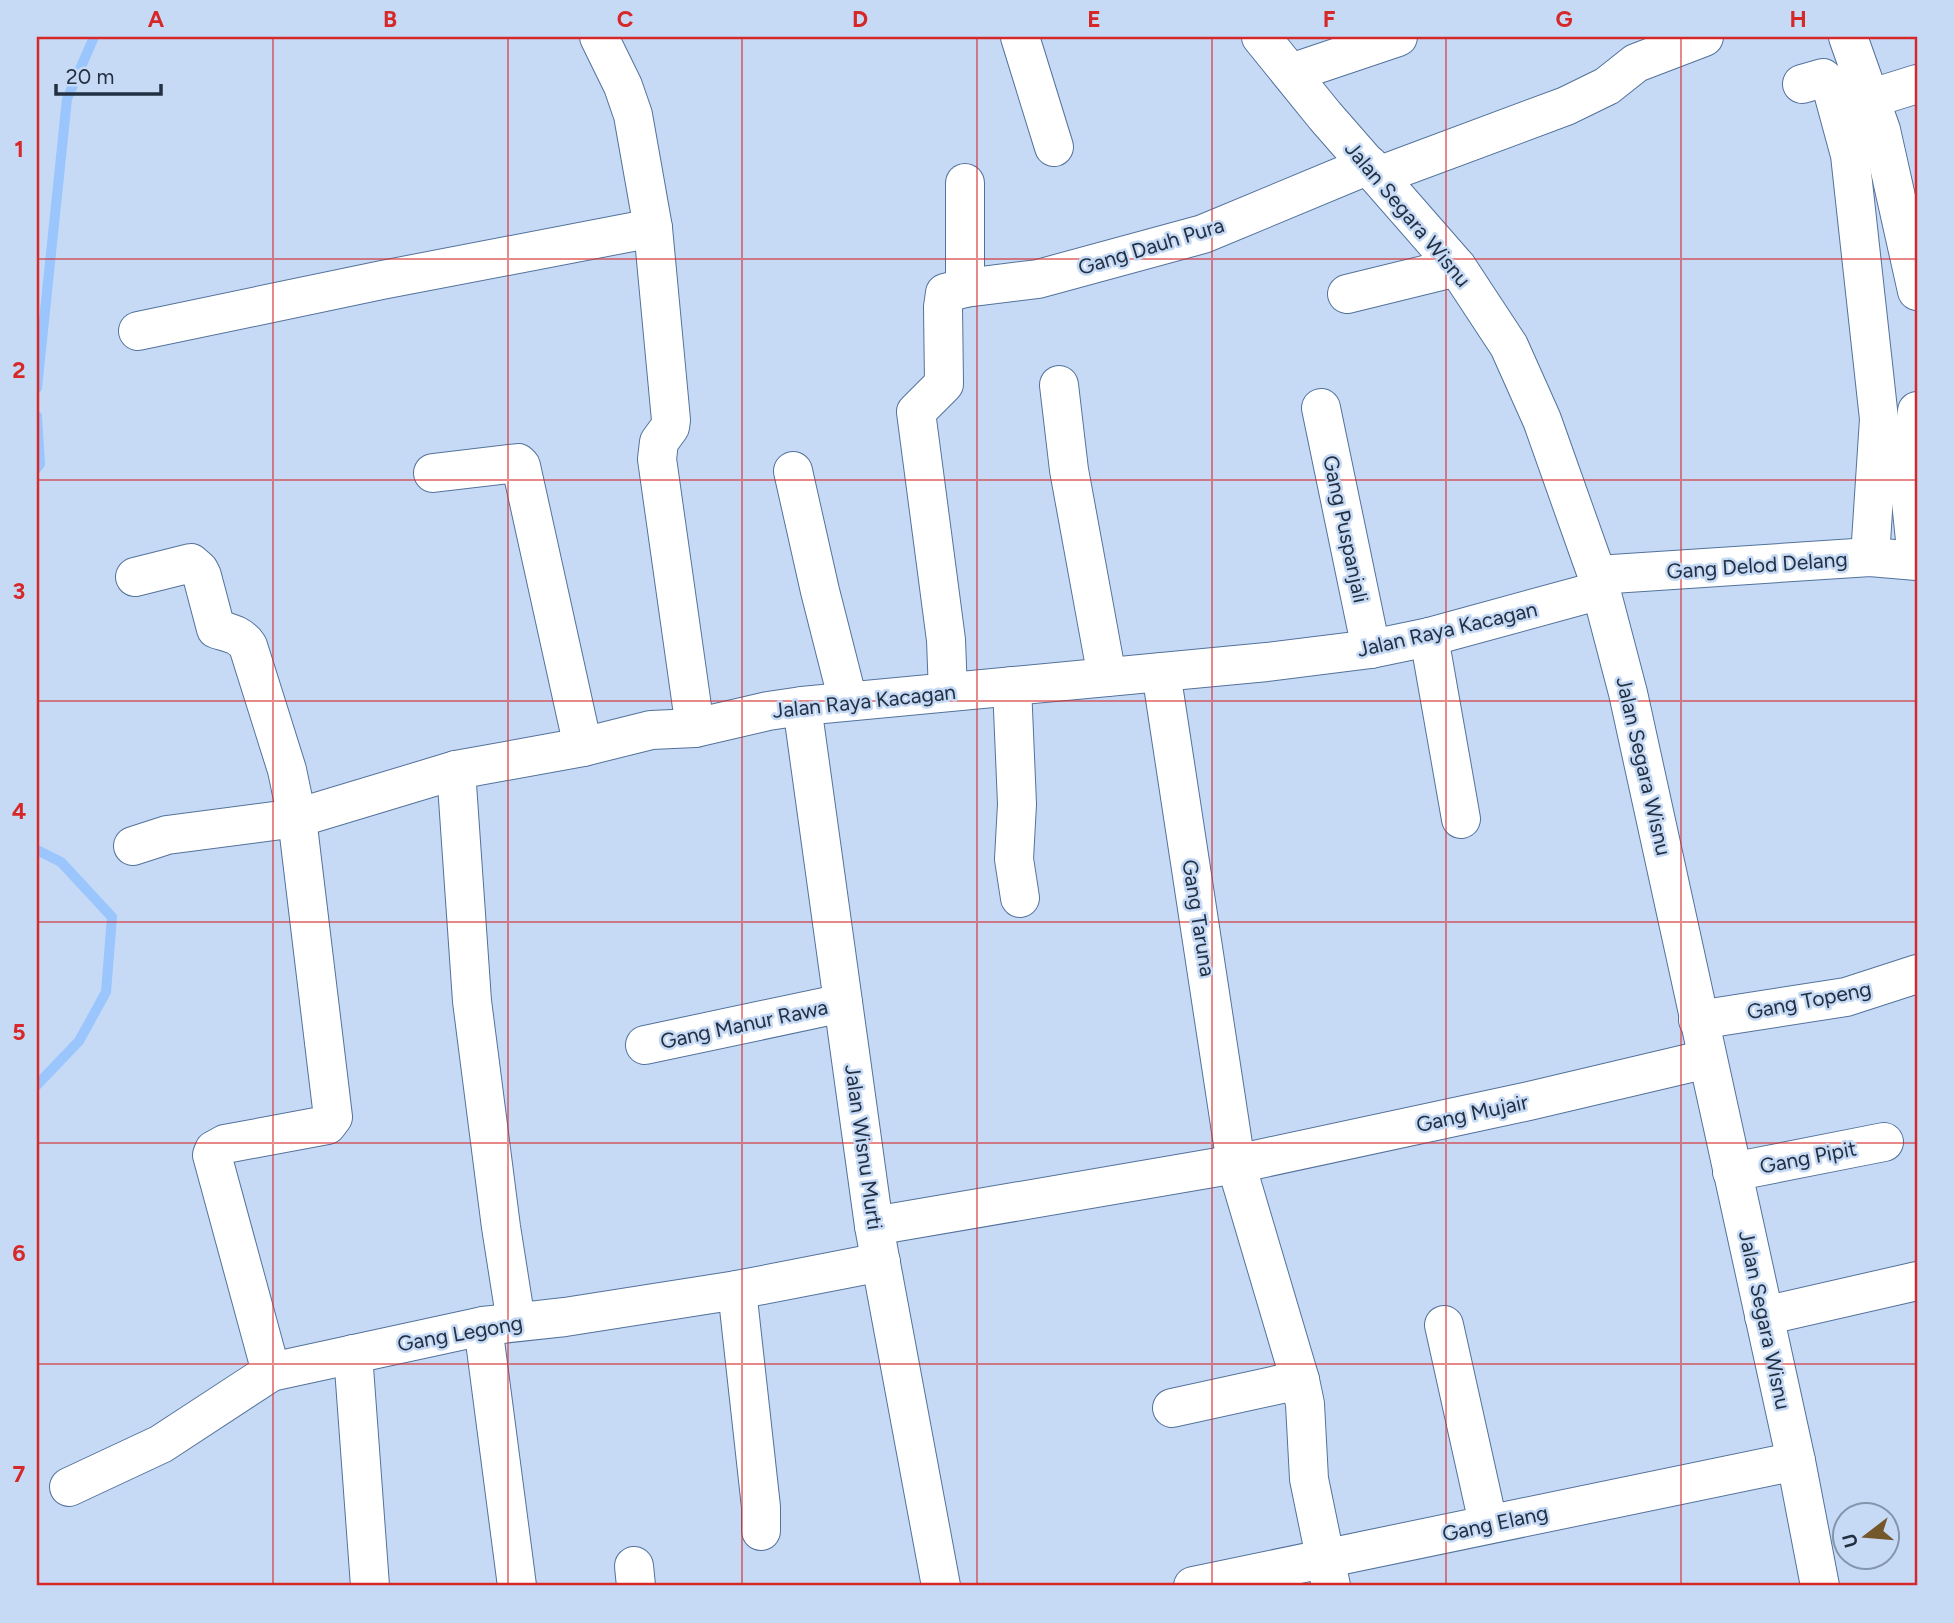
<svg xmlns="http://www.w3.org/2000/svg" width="1954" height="1623" font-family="Figtree,sans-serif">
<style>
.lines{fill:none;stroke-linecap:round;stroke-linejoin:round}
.stream{stroke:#9ac5fd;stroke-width:10}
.minor-casing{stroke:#53729b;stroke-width:40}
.minor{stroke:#fff;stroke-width:38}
.grid{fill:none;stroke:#d62828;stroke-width:2;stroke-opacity:0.55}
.labels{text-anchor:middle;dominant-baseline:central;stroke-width:5;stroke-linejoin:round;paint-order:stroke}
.street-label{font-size:21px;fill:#223042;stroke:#c6daf6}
.neatline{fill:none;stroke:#d62828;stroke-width:2.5}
.grid-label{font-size:23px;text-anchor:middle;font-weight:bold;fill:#d62828}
</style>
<rect width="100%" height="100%" fill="#c6daf6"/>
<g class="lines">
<g class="stream">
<polyline points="37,388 67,99 94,37"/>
<polyline points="37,416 40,464 37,468"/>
<polyline points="37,850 61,862 112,917 106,992 79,1041 37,1085"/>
</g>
<g class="minor-casing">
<g id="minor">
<polyline points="599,37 623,86 633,115 653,228 671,420 670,427 659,442 657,459 695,728"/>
<polyline points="1020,37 1054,147"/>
<polyline points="1261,37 1325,116 1457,267 1509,346 1542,420 1597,575 1628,693 1796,1461 1820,1586"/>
<polyline points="1848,37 1881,130 1917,291"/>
<polyline points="1291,73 1398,37"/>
<polyline points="1802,84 1823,78 1831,85 1850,155 1879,419 1870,557"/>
<polyline points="1869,99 1917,84"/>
<polyline points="1378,176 1566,106 1607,86 1636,63 1704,37"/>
<polyline points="965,183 965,288"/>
<polyline points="1347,294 1457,267"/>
<polyline points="138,331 382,280 653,228"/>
<polyline points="1059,385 1069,470 1107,677"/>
<polyline points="1321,408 1371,649"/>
<polyline points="1917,411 1909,482 1917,559"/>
<polyline points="793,471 820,591 848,701"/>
<polyline points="433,473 518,463 521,466 583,747"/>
<polyline points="1597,575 1870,557 1917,561"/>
<path d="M135,577L191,563L199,570L202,576L216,629C229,633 240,634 248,646L287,770L297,818L333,1117L327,1125L225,1144L214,1150L212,1155L271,1372"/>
<polyline points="1429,637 1461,819"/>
<polyline points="1161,672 1236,1164 1300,1380 1305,1404 1309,1479 1331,1586"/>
<polyline points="1012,686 1017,804 1014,859 1020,898"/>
<polyline points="948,692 946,640 916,412 944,384 943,307 945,293 965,288 1038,279 1203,234 1369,165"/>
<polyline points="802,706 874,1226 941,1586"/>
<polyline points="456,770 472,1001 501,1227 516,1322"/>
<polyline points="133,846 167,835 297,818 456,770 583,747 651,730 695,728 768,711 802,706 1267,662 1371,649 1429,637 1601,590"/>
<polyline points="1698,1020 1846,997 1917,974"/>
<polyline points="645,1045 843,1003"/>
<polyline points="1732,1172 1884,1142"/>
<polyline points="874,1226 1236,1164 1529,1101 1707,1059"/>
<polyline points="737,1290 761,1507 761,1531"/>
<polyline points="1764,1316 1917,1281"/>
<polyline points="1444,1325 1488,1523"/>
<polyline points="483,1326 517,1586"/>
<polyline points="353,1354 370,1586"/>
<polyline points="1172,1408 1300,1380"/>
<polyline points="69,1487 161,1444 271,1372 483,1326 565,1317 737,1290 881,1262"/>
<polyline points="634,1566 636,1586"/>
<polyline points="1193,1586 1796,1461"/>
</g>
</g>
<use href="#minor" class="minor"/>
</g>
<path class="grid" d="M273,37V1586M508,37V1586M742,37V1586M977,37V1586M1212,37V1586M1446,37V1586M1681,37V1586M37,259H1917M37,480H1917M37,701H1917M37,922H1917M37,1143H1917M37,1364H1917"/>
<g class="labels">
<g class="street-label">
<text transform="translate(1408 214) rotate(50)">Jalan Segara Wisnu</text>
<text transform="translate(1151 246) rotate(-17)">Gang Dauh Pura</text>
<text transform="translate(1346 529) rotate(78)">Gang Puspanjali</text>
<text transform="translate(1757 565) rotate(-4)">Gang Delod Delang</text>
<text transform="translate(1447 629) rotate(-13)">Jalan Raya Kacagan</text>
<text transform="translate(864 701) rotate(-6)">Jalan Raya Kacagan</text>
<text transform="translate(1644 766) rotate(77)">Jalan Segara Wisnu</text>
<text transform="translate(1199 918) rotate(81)">Gang Taruna</text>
<text transform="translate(1809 1000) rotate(-11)">Gang Topeng</text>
<text transform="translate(744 1024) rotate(-12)">Gang Manur Rawa</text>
<text transform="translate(1472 1113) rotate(-12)">Gang Mujair</text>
<text transform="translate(864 1147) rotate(82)">Jalan Wisnu Murti</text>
<text transform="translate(1808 1157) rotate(-11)">Gang Pipit</text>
<text transform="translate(1765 1320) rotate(78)">Jalan Segara Wisnu</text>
<text transform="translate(460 1333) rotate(-10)">Gang Legong</text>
<text transform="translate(1495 1523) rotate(-12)">Gang Elang</text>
</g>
</g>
<rect width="1954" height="1623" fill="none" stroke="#c6daf6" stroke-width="77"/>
<g transform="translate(1866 1536) rotate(254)"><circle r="33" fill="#c6daf6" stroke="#8496ae" stroke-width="2"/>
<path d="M0-5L12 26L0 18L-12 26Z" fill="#74572b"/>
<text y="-10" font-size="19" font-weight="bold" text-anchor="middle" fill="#223042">U</text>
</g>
<path d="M56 84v10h105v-10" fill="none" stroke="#223042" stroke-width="3.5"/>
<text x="66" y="84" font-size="21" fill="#223042" stroke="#c6daf6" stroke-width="5" paint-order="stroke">20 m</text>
<rect x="38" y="38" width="1878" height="1546" class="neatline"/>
<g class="grid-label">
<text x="156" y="27">A</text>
<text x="390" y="27">B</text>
<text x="625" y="27">C</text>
<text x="860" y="27">D</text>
<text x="1094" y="27">E</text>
<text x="1329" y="27">F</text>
<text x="1564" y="27">G</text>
<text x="1798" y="27">H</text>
<text x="19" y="157">1</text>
<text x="19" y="378">2</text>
<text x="19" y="599">3</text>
<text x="19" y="819">4</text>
<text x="19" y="1040">5</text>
<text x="19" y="1261">6</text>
<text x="19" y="1482">7</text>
</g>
</svg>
